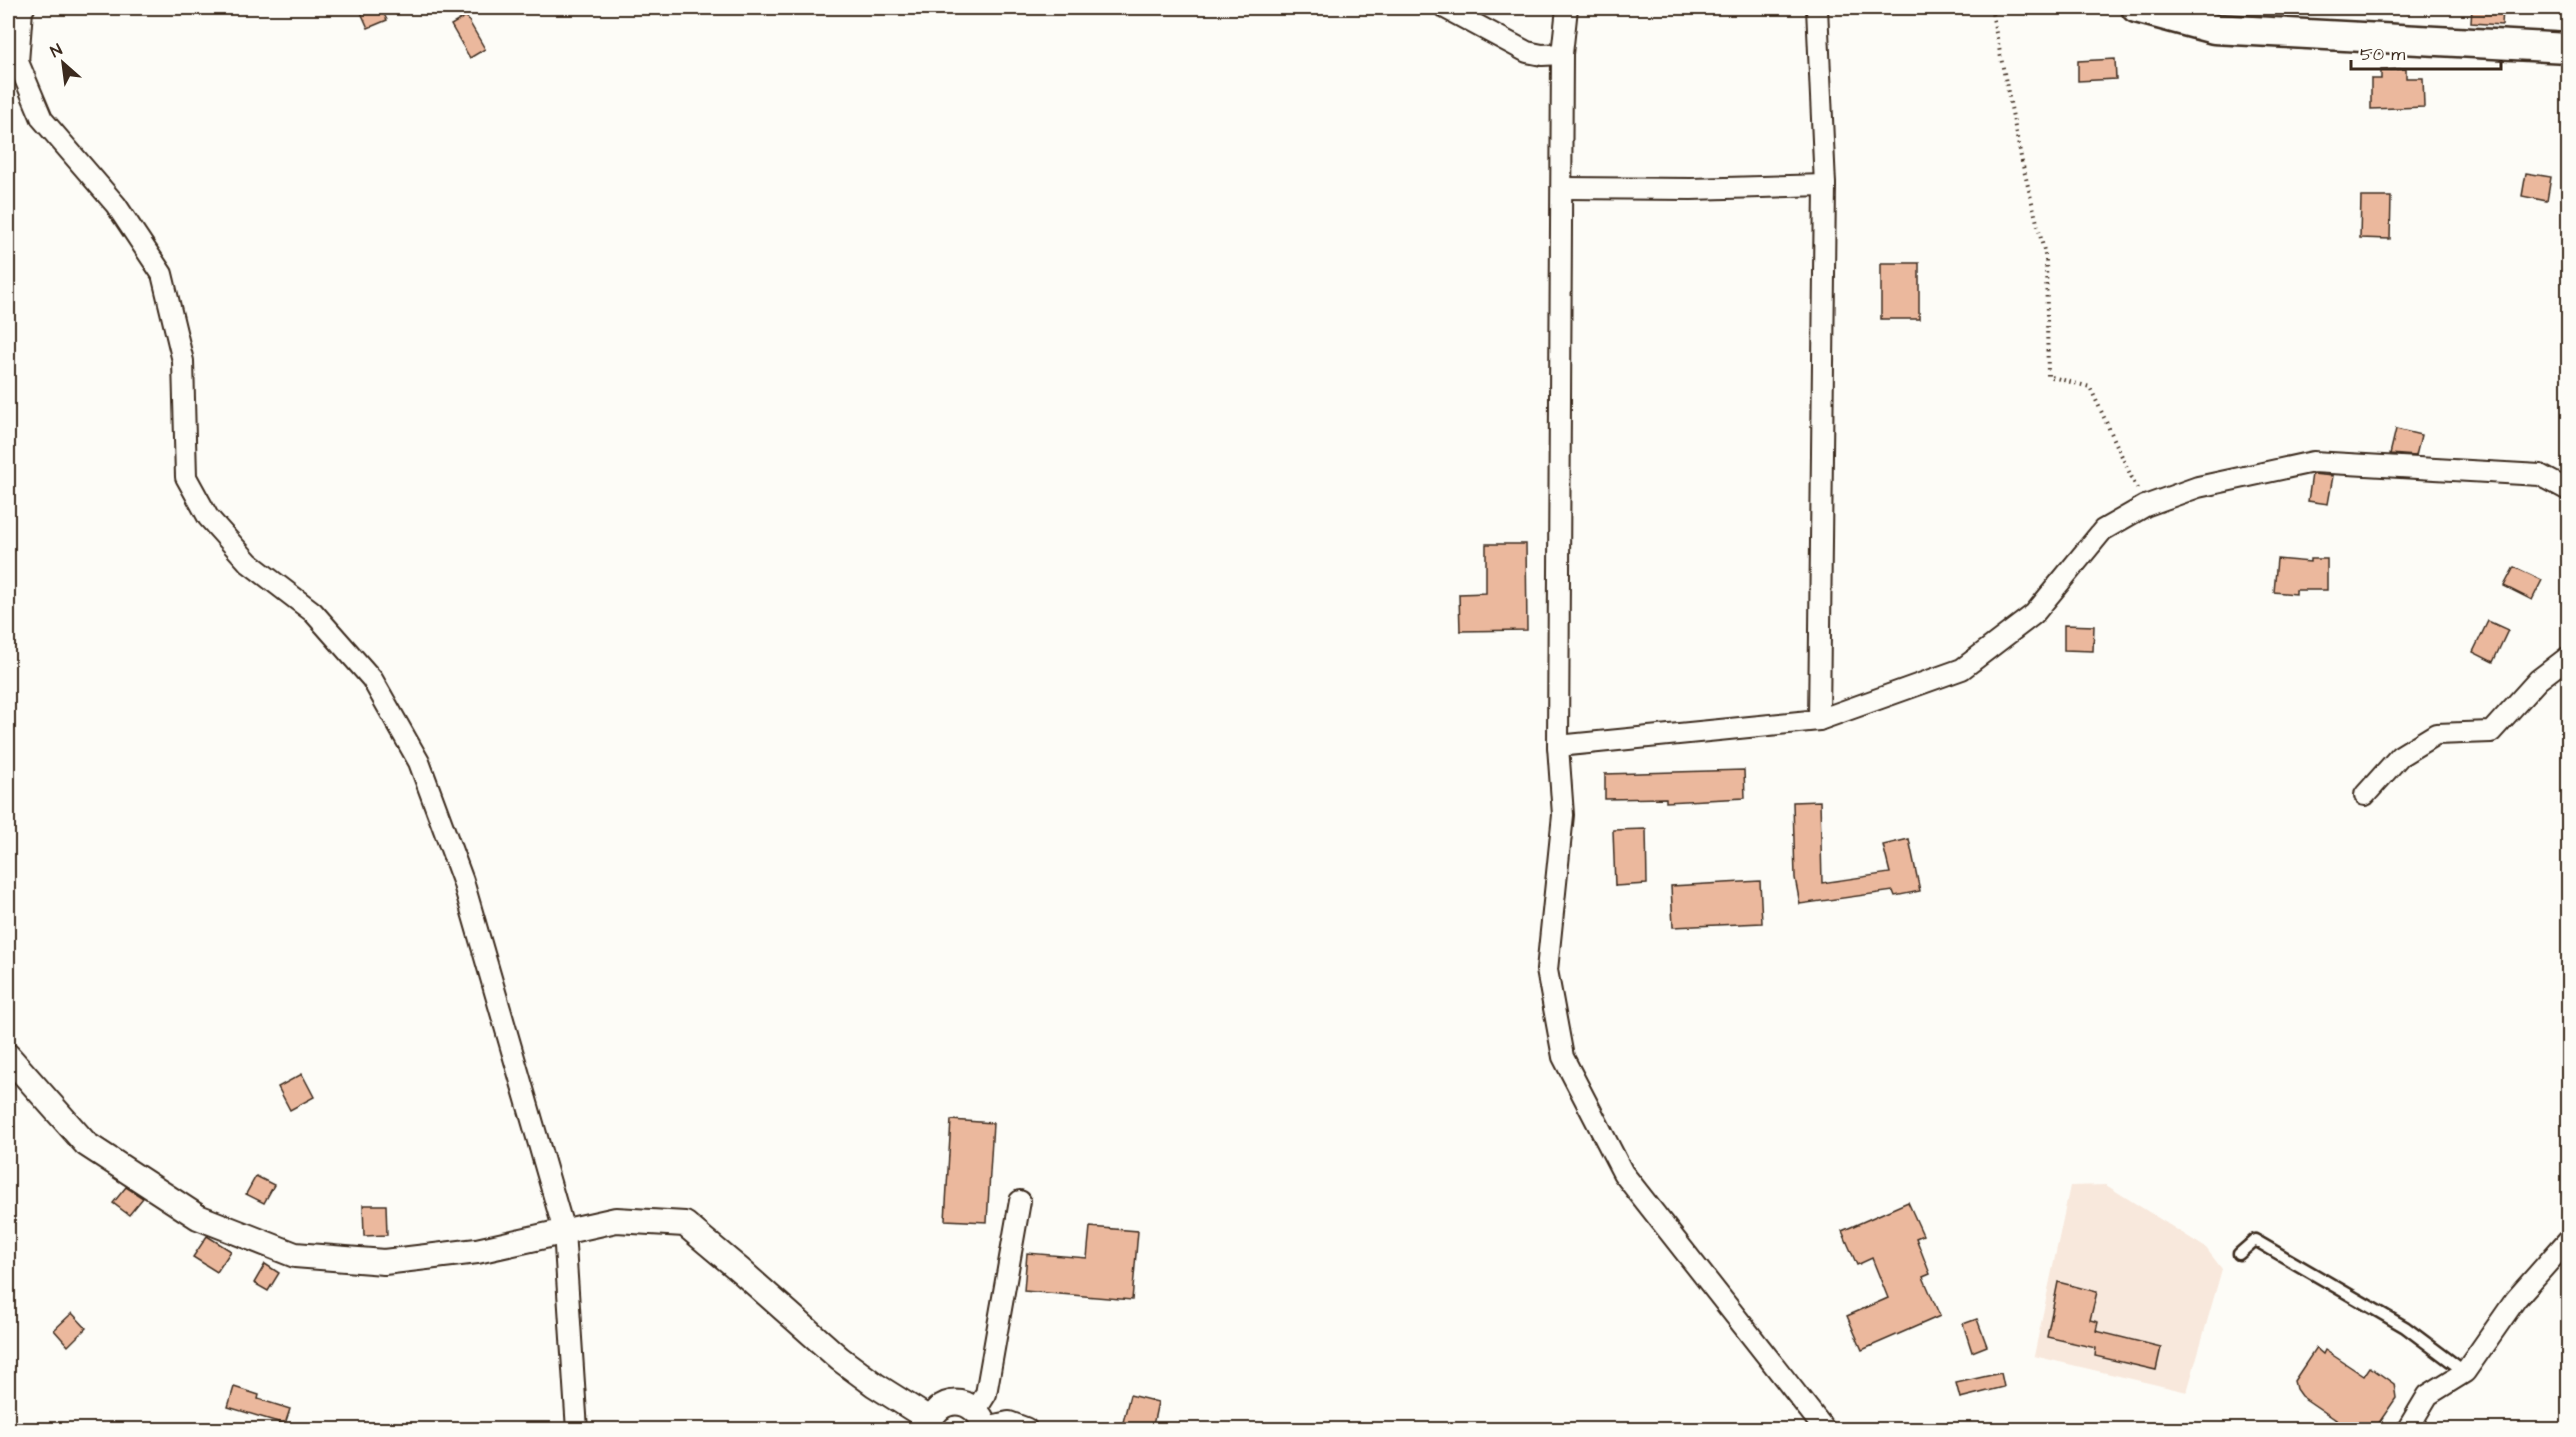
<svg xmlns="http://www.w3.org/2000/svg" width="2576" height="1437" font-family="'Architects Daughter',sans-serif">
<style>
.built{fill:#f8e8dc}
.building{fill:#ebb89d;stroke:#3b2a1e;stroke-width:1.5}
.lines{fill:none;stroke-linecap:round;stroke-linejoin:round}
.service-casing{stroke:#3b2a1e;stroke-width:15}
.minor-casing{stroke:#3b2a1e;stroke-width:24}
.tertiary-casing{stroke:#3b2a1e;stroke-width:28}
.secondary-casing{stroke:#3b2a1e;stroke-width:33}
.path{stroke:#3b2a1e;stroke-width:4;stroke-dasharray:1.5 4.5;stroke-linecap:butt}
.service{stroke:#fdfcf7;stroke-width:10}
.minor{stroke:#fdfcf7;stroke-width:20}
.tertiary{stroke:#fdfcf7;stroke-width:24}
.secondary{stroke:#fdfcf7;stroke-width:28}
</style>
<rect width="100%" height="100%" fill="#fdfcf7"/>
<filter id="ink" filterUnits="userSpaceOnUse"><feTurbulence type="fractalNoise" baseFrequency=".0167" numOctaves="2"/><feDisplacementMap in="SourceGraphic" scale="12" xChannelSelector="R" yChannelSelector="G"/><feConvolveMatrix kernelMatrix="1 2 1 2 8 2 1 2 1" color-interpolation-filters="sRGB"/></filter>
<g filter="url(#ink)">
<polygon class="built" points="2106,1185 2206,1248 2222,1269 2187,1392 2034,1356 2070,1186"/>
<g class="building">
<polygon points="359,8 381,8 387,20 368,28"/>
<polygon points="2472,8 2503,8 2502,25 2471,23"/>
<polygon points="466,16 485,49 470,58 451,25"/>
<polygon points="2115,59 2116,79 2078,81 2078,61"/>
<polygon points="2406,69 2406,78 2423,78 2424,107 2371,109 2371,79 2381,79 2381,70"/>
<polygon points="2526,173 2551,177 2547,201 2522,196"/>
<polygon points="2361,197 2391,197 2390,239 2360,238"/>
<rect x="1881" y="263" width="38" height="56"/>
<polygon points="2396,429 2421,435 2416,456 2390,454"/>
<polygon points="2312,474 2333,476 2328,504 2308,501"/>
<polygon points="1486,544 1526,544 1527,630 1460,631 1459,594 1486,593"/>
<polygon points="2277,559 2310,562 2310,559 2327,559 2327,590 2296,590 2296,594 2274,592"/>
<polygon points="2514,567 2542,580 2532,600 2504,586"/>
<polygon points="2488,621 2508,630 2493,662 2473,652"/>
<polygon points="2064,625 2094,626 2093,651 2064,650"/>
<polygon points="1744,770 1745,798 1666,802 1666,798 1605,799 1605,774"/>
<polygon points="1820,801 1822,883 1890,873 1883,845 1909,839 1920,891 1895,896 1893,891 1800,904 1795,878 1793,802"/>
<polygon points="1646,829 1647,884 1615,886 1613,830"/>
<polygon points="1760,881 1762,923 1673,927 1671,886"/>
<polygon points="302,1074 314,1097 290,1110 278,1087"/>
<polygon points="951,1120 993,1123 987,1222 945,1220"/>
<polygon points="256,1176 274,1185 264,1203 246,1194"/>
<polygon points="126,1187 143,1198 129,1215 113,1203"/>
<polygon points="1908,1202 1923,1235 1916,1238 1930,1274 1923,1277 1940,1316 1862,1350 1847,1316 1888,1298 1872,1258 1857,1265 1842,1231"/>
<polygon points="363,1205 386,1205 387,1235 364,1236"/>
<polygon points="1090,1227 1138,1231 1132,1300 1024,1291 1027,1253 1087,1258"/>
<polygon points="207,1236 231,1251 217,1272 193,1257"/>
<polygon points="265,1264 279,1273 268,1291 254,1283"/>
<polygon points="2058,1282 2097,1292 2090,1320 2098,1322 2096,1331 2161,1347 2156,1370 2095,1356 2096,1348 2047,1337"/>
<polygon points="72,1313 86,1328 68,1346 54,1330"/>
<polygon points="1977,1319 1987,1346 1972,1352 1963,1324"/>
<polygon points="2316,1348 2323,1354 2325,1350 2364,1376 2370,1367 2394,1384 2396,1398 2374,1430 2351,1430 2301,1396 2296,1389 2294,1381"/>
<polygon points="2001,1373 2004,1387 1960,1398 1956,1383"/>
<polygon points="234,1387 259,1395 258,1399 290,1409 285,1424 228,1407"/>
<polygon points="1130,1395 1158,1402 1152,1430 1122,1426"/>
</g>
<g class="lines">
<g class="service-casing">
<polyline id="service" points="2239,1254 2255,1240 2405,1327 2465,1372"/>
</g>
<g class="minor-casing">
<g id="minor">
<polyline points="24,8 22,10 18,62 42,119 116,205 162,274 183,361 186,477 208,517 249,563 313,612 372,679 419,762 463,881 564,1231 577,1430"/>
<polyline points="1445,8 1527,52 1542,55 1562,54"/>
<polyline points="1567,8 1562,54 1558,746 1563,815 1547,970 1563,1057 1623,1173 1825,1430"/>
<polyline points="1562,188 1691,189 1825,185"/>
<polyline points="1819,720 1962,669 2034,614 2103,530 2145,506 2198,487 2313,462 2540,475 2568,490"/>
<polyline points="1558,746 1819,720 1825,185 1817,8"/>
<polyline points="2365,795 2400,756 2436,734 2491,732 2538,680 2568,657"/>
<polyline points="976,1410 986,1394 1020,1201"/>
<polyline points="2407,1430 2428,1395 2465,1372 2516,1299 2568,1240"/>
</g>
</g>
<g class="tertiary-casing">
<g id="tertiary">
<polyline points="8,1056 86,1144 198,1217 295,1255 384,1262 477,1251 616,1220 685,1224 741,1271 840,1359 875,1385 929,1419"/>
<path d="M927,1430C935,1393 976,1394 986,1429L1009,1424L1025,1430"/>
</g>
</g>
<g class="secondary-casing">
<polyline id="secondary" points="2136,8 2214,29 2568,48"/>
</g>
<polyline class="path" points="1991,8 2022,162 2046,259 2048,376 2090,387 2137,489"/>
<use href="#service" class="service"/>
<use href="#minor" class="minor"/>
<use href="#tertiary" class="tertiary"/>
<use href="#secondary" class="secondary"/>
</g>
</g>
<rect width="2576" height="1437" fill="none" stroke="#fdfcf7" stroke-width="30"/>
<rect x="15" y="15" width="2546" height="1407" fill="none" stroke="#3b2a1e" stroke-width="2" filter="url(#ink)"/>
<g transform="translate(63 63) rotate(332)" stroke="#fdfcf7" stroke-width="4.5" paint-order="stroke">
<path d="M0-4.5L10 22L0 15L-10 22Z" fill="#3b2a1e"/>
<text y="-9" font-size="16" font-weight="bold" text-anchor="middle" fill="#3b2a1e">N</text>
</g>
<path d="M2351 60v9h150v-9" fill="none" stroke="#3b2a1e" stroke-width="3"/>
<text x="2360" y="60" font-size="18" fill="#3b2a1e" stroke="#fdfcf7" stroke-width="4.5" paint-order="stroke">50 m</text>
</svg>
